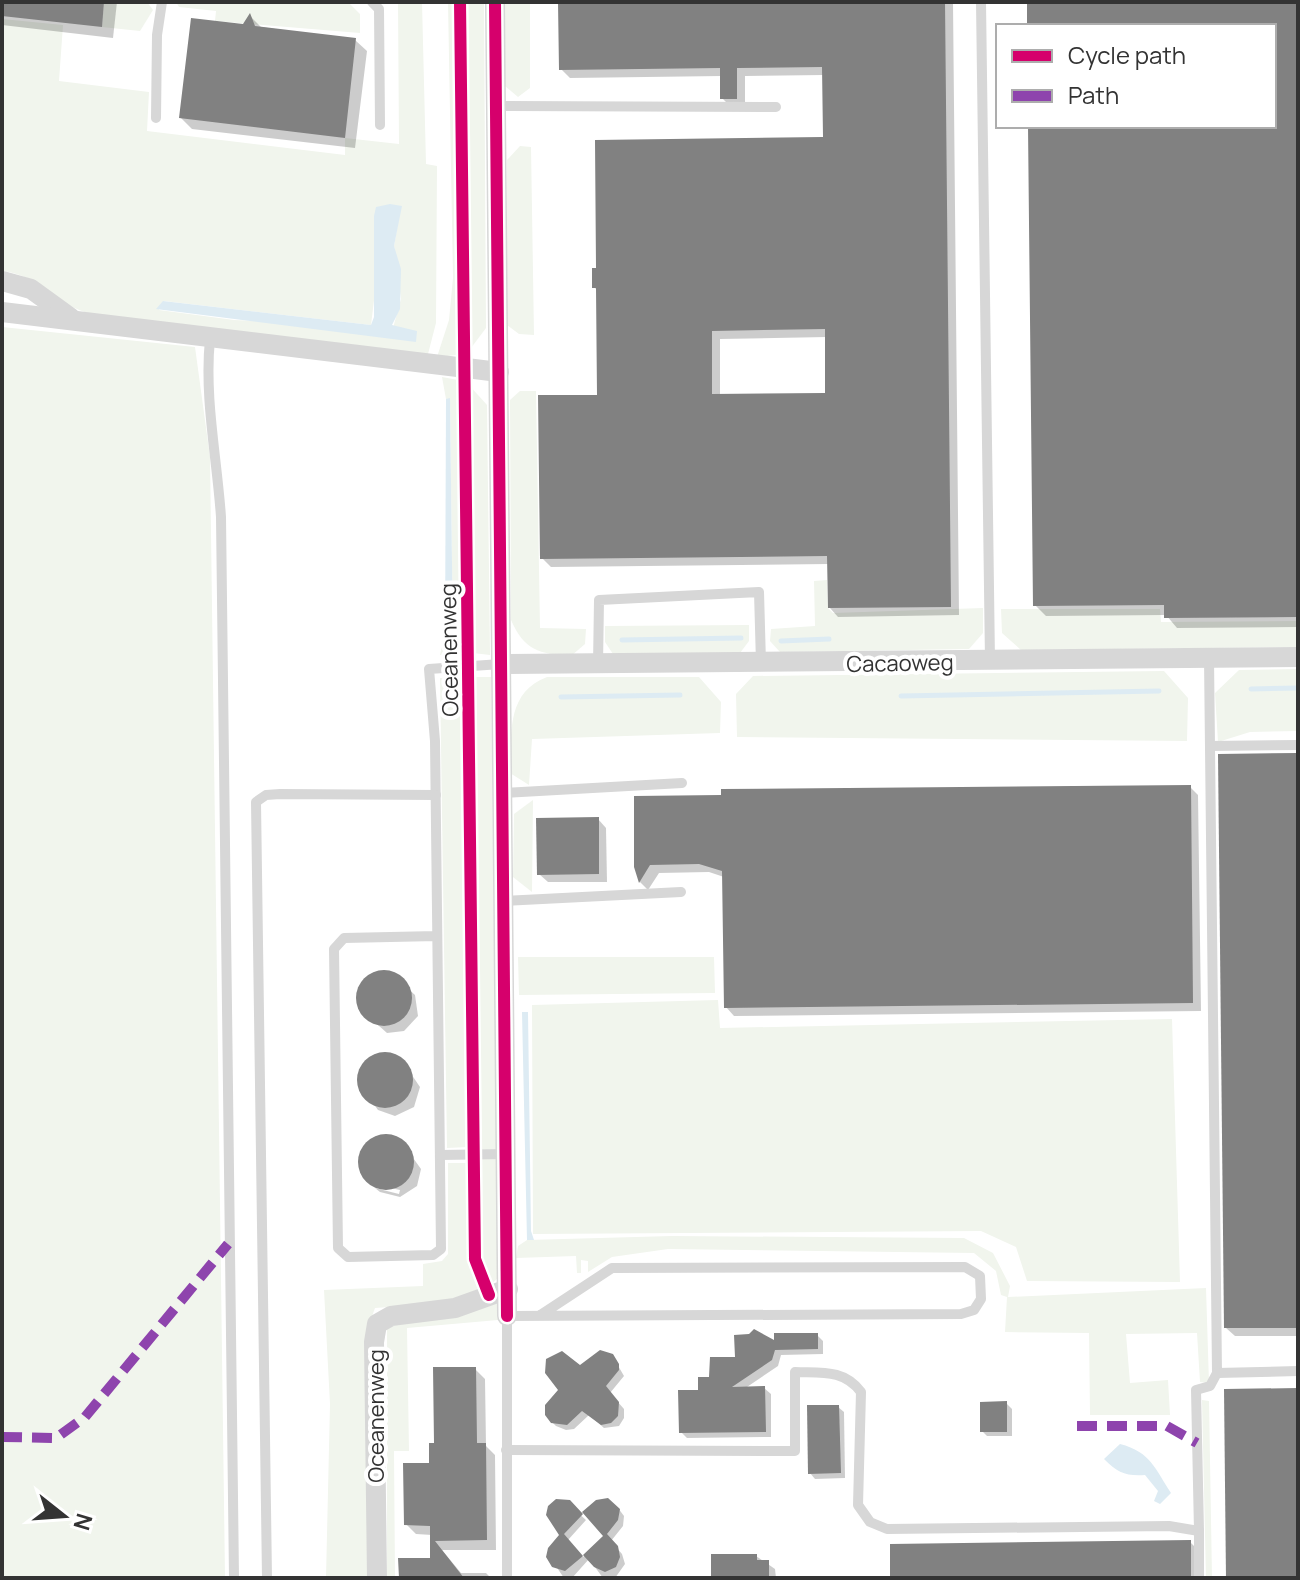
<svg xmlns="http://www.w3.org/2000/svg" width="1300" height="1580" font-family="Manrope,sans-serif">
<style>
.green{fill:#f1f5ed;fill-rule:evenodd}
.water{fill:#ddebf3}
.shadow{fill:#0003;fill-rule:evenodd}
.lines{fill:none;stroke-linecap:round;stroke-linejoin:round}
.stream{stroke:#ddebf3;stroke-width:5}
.building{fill:#818181;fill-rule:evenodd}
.service{stroke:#d7d7d7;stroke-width:10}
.minor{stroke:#d7d7d7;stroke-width:20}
.quiet{stroke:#8e44ad;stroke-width:10;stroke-dasharray:20 10;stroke-linecap:butt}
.cycleway-casing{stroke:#fff;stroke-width:17}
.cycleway{stroke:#d6006c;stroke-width:12}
.labels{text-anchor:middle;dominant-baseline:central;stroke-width:8;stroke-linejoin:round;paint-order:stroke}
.street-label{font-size:22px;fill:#333;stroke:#fff}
</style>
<rect width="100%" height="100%" fill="#fff"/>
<g class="green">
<polygon points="104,2 147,2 153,10 140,31 102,27"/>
<polygon points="176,2 348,2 360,14 360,33 215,21 216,11 179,7"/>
<path d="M398,2H422L426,164L437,166L436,323L428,354L92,314C56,306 41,275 2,271V19L63,25L59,81L149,92L147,131L345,155V138L399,144ZM401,206L394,246L401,299L393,328L234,320L159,310L164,301L371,325L375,292L374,216Z"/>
<polygon points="448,2 454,2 458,355 437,357 449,320 453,278"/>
<polygon points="464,2 484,2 486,328 468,352"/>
<polygon points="505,2 530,2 530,88 518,97 505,86"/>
<polygon points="520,146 531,147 534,335 519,334 507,325 507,160"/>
<polygon points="2,327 195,347 210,457 225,1578 2,1578"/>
<polygon points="442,377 458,380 462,655 440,655 445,631 445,647 453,647 450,399 446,399"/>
<polygon points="468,384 487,405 490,655 473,653"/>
<path d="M520,391H536L540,628L586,629L585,644L571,656C539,654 524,650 511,620L510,400Z"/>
<polygon points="827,580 828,608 833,613 983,608 983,633 969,649 780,652 770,641 771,629 815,626 814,581"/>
<polygon points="1001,609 1160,609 1161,622 1298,621 1298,647 1021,650 1002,633"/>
<polygon points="749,625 749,641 740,653 613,654 605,642 605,626"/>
<polygon points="1298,669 1298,731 1250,732 1218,742 1215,693 1239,670"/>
<polygon points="1164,671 1188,698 1187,741 737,737 736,694 753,676"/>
<polygon points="463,677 468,1147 447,1148 440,678"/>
<polygon points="474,677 491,677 498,1278 490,1285 479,1260"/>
<path d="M547,677H699L721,702L720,733L532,739L529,785L510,773C512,735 505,693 547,677Z"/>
<polygon points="533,800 532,892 513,877 514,814"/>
<polygon points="518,957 714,957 715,993 519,995"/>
<polygon points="718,1000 720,1028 1172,1019 1180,1282 1027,1281 1016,1247 981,1231 533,1234 532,1005"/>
<polygon points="448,1163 468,1163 469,1264 481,1290 447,1303 375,1308 371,1319 375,1578 326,1578 330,1404 324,1290 423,1286 423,1264 442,1261 448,1254"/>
<polygon points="672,1236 964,1238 993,1253 1010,1286 1008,1297 1206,1288 1209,1383 1200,1382 1197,1333 1126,1334 1130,1383 1168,1380 1170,1415 1090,1415 1089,1333 1005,1332 1007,1297 1001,1295 996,1271 974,1253 668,1249 612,1257 588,1272 588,1261 581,1260 581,1273 577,1273 576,1256 516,1258 518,1246 527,1240"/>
<polygon points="498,1303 498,1320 407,1328 409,1451 394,1451 395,1578 387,1578 387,1321"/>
<polygon points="1202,1400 1209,1401 1212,1578 1206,1578"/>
</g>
<g class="water">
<polygon points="390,204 402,206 394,246 401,269 400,309 392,325 417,331 416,342 156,309 163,301 371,325 374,317 374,216 376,207"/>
<polygon points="450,398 453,647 445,647 446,399"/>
<polygon points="522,1012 528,1012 531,1231 534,1240 527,1240"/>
<path d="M1120,1444C1151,1452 1155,1469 1171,1493L1160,1504L1154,1501L1158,1491L1145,1475C1125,1476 1118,1473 1104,1459Z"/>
</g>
<g class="shadow">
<polygon points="2,2 117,2 113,38 2,25"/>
<path d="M560,2H953L959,615L838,617L830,608L829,564L551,567L542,558L599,397L598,291L594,287L598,270L825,139L824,75L745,76V107H731L722,98V76L570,78L561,69ZM827,337L828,395L720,396V339Z"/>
<polygon points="1029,2 1298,2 1298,627 1177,628 1166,615 1046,616 1035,605 1030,126 1274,126 1274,26 1029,26"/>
<polygon points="251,17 261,27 355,40 367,51 355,148 192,129 181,118"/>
<polygon points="1298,755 1298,1336 1235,1336 1226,1328"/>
<polygon points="1190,787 1198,795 1201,1011 734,1016 726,1007 724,877 709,872 659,873 648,890 640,882 636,867 636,798"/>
<polygon points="598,819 606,828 607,882 548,882 539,874"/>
<polygon points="375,974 392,974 415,995 418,1016 404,1031 387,1033 361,1010 360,989"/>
<polygon points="384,1055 403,1062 420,1087 414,1107 395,1116 378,1110 360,1085 365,1065"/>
<polygon points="380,1137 401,1141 421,1169 417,1186 400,1197 380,1192 375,1188 399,1194 400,1190 372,1184 361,1163 366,1147"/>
<polygon points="817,1335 823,1341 823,1354 781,1355 778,1366 744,1389 764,1388 771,1394 771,1437 687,1438 681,1432 700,1392 737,1359 776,1344"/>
<polygon points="613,1357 624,1376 610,1393 624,1409 624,1418 619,1426 604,1428 589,1415 574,1429 566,1430 556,1426 550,1420 580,1368"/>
<polygon points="475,1369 485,1379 486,1446 495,1455 496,1550 442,1550 461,1573 486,1573 491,1578 401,1578 432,1560 432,1535 416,1534 406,1524 436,1445"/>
<polygon points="1006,1403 1012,1409 1012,1436 987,1436 982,1431"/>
<polygon points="838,1407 844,1412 845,1478 815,1479 810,1473"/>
<polygon points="564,1500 586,1520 568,1540 583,1557 606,1536 618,1508 624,1516 623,1526 611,1541 622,1554 625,1564 615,1578 603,1578 589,1559 572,1578 564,1578 549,1556 562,1536"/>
<polygon points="1190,1542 1202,1554 1202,1578 892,1578"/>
<polygon points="756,1556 775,1569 776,1578 713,1578"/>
</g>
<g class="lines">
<g class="stream">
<polyline points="622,640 741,638"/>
<polyline points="781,641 829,639"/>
<polyline points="1251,689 1298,688"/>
<polyline points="901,696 1159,691"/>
<polyline points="561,697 680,695"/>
</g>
</g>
<g class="building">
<polygon points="2,2 104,2 102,27 2,16"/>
<path d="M558,2H945L951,607L828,608L827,556L540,559L538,395H597L596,288H592V268H596L595,140L823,137L822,67L737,68V99H720V68L559,70ZM825,329V393L712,394V331Z"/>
<polygon points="1027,2 1298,2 1298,617 1164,618 1164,605 1033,606 1028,126 1274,126 1274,26 1027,26"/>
<polygon points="250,13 255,26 356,38 345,138 179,118 191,18 243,24"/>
<polygon points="1298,753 1298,1328 1224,1328 1218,754"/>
<polygon points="1191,785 1193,1003 724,1008 722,871 699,864 650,865 639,883 634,867 634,796 721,795 721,789"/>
<polygon points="599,817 599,874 537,875 536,818"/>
<circle cx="384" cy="998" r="28"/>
<circle cx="385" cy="1080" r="28"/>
<circle cx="386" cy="1162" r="28"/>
<polygon points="754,1329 774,1340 774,1333 818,1333 818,1349 775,1350 772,1360 732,1387 765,1386 766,1432 679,1433 678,1390 698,1390 698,1377 709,1377 710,1357 735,1357 734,1335 749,1334"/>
<polygon points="600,1350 613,1354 619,1364 619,1370 606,1386 619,1402 618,1416 611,1423 601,1425 582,1411 567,1425 551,1423 545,1415 545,1405 558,1390 545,1373 546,1359 562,1351 580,1365"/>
<polygon points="433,1367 476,1367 477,1443 486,1443 487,1540 435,1541 464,1578 399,1578 398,1558 430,1558 430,1526 404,1525 403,1463 429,1463 429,1443 434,1443"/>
<polygon points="1298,1388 1298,1578 1226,1578 1224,1389"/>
<polygon points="1007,1401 1007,1432 980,1432 980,1402"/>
<polygon points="807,1405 839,1405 841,1473 808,1474"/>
<polygon points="608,1498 620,1509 618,1520 607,1534 618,1546 620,1557 616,1567 605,1572 594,1567 583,1555 603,1536 582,1512 596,1500"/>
<polygon points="556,1499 570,1500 583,1514 564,1534 583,1556 565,1571 552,1567 546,1557 548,1548 559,1535 546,1515 548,1506"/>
<polygon points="1191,1540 1191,1578 890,1578 890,1544"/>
<polygon points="711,1554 757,1554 757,1560 769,1560 769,1578 711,1578"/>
</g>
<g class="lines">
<g class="service">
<polyline points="372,2 379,9 380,125"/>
<polyline points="981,2 990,661"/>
<polyline points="495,106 776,107"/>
<polyline points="156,118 157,35 162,2"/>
<path d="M210,339C204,397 217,458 221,517L234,1578"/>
<polyline points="1209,658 1217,1373 1298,1371"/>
<polyline points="598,665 599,600 759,592 761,663"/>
<polyline points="1210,746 1298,745"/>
<polyline points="503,793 682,783"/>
<polyline points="504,901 681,892"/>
<polyline points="437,936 344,938 334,949 338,1248 348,1257 433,1255 441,1249 435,741 429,669 501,664"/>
<polyline points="440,1155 506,1154"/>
<path d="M506,1450L795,1451V1372C821,1373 844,1369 861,1392L858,1505L870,1522L887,1529L1169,1526L1199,1531L1196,1390L1210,1386L1217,1373"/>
<polyline points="1199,1531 1199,1578"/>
<polyline points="267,1578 256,802 266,795 280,794 436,795"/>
<polyline points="507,1578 507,1316 961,1314 974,1310 981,1299 980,1276 965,1267 612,1268 539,1316"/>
</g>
<g class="minor">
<polyline points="495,2 507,1316"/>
<polyline points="2,281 31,289 71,318"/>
<polyline points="2,312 499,372"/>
<polyline points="501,664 1298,657"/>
<polyline points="377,1578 374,1342 377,1324 391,1316 455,1308 508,1289"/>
</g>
<g class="quiet">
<polyline points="1077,1426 1167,1426 1197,1443"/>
<polyline points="2,1437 56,1438 85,1417 228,1244"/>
</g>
<g class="cycleway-casing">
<g id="cycleway">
<polyline points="460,2 475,1259 489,1295"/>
<polyline points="495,2 507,1316"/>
</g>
</g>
<use href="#cycleway" class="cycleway"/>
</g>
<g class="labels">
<g class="street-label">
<text transform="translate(449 650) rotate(-91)">Oceanenweg</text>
<text transform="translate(900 663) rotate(-1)">Cacaoweg</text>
<text transform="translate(376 1416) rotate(-90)">Oceanenweg</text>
</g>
</g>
<rect width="1300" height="1580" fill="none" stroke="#333333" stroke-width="8"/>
<rect x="996" y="24" width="280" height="104" fill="#ffffff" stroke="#adadad" stroke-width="2"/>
<rect x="1012" y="50" width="40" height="12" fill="#d6006c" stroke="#adadad" stroke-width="2"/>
<text x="1068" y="64" font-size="24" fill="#333333">Cycle path</text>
<rect x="1012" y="90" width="40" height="12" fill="#8e44ad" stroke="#adadad" stroke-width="2"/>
<text x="1068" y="104" font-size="24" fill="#333333">Path</text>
<g transform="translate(64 1516) rotate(107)" stroke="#ffffff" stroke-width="6" paint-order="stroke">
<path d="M0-6L14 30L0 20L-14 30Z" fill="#333333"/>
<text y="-12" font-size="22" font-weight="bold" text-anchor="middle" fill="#333333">N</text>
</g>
</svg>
